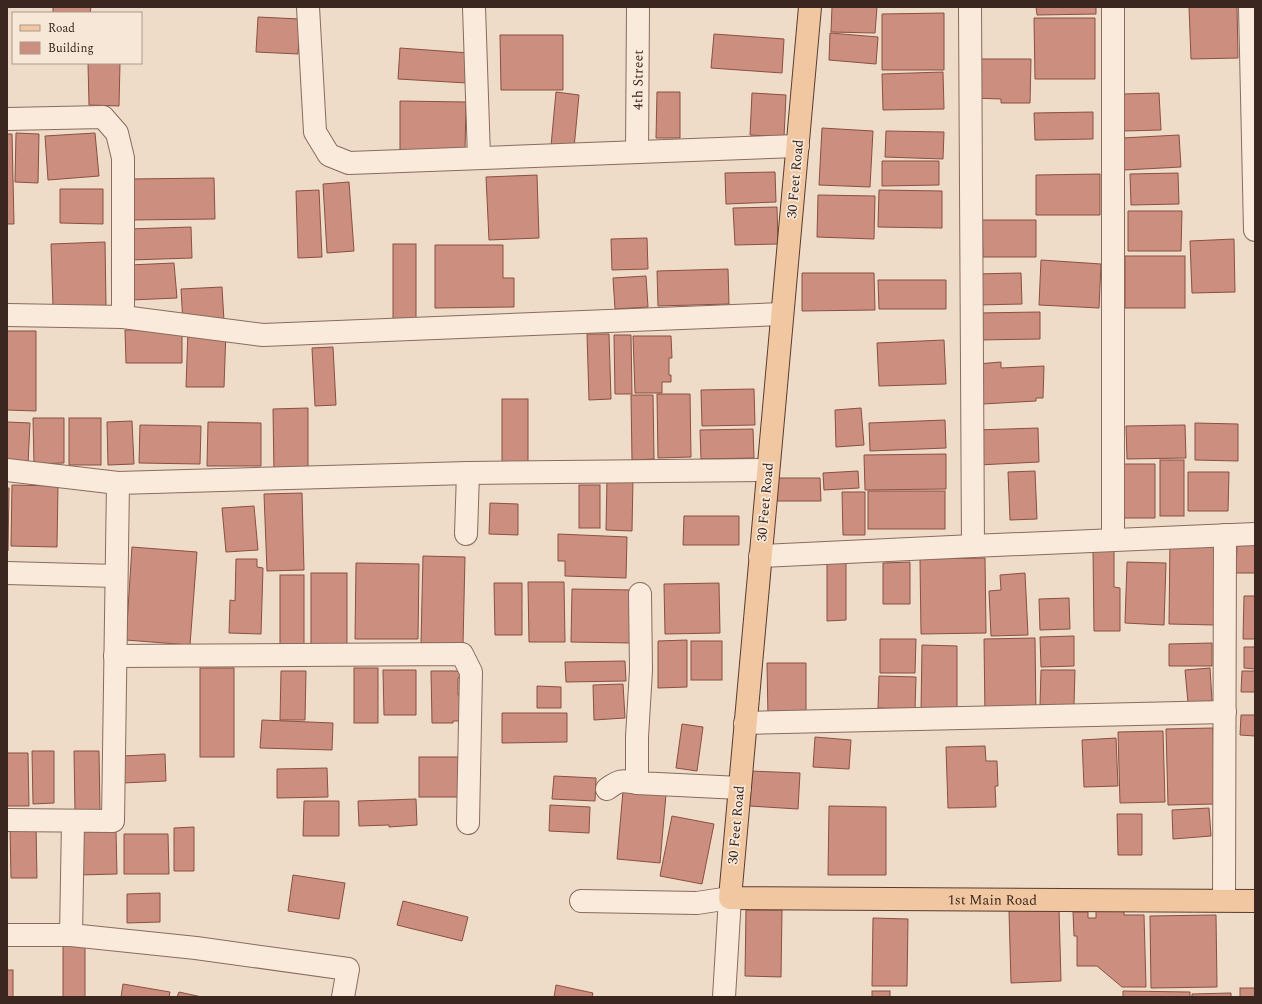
<svg xmlns="http://www.w3.org/2000/svg" width="1262" height="1004" font-family="Spectral,serif">
<style>
.building{fill:#cc8e7e;stroke:#8a5042}
.lines{fill:none;stroke-linecap:round;stroke-linejoin:round}
.minor-casing{stroke:#8a6b5d;stroke-width:24}
.major-casing{stroke:#593b30;stroke-width:24}
.minor{stroke:#f9eadb;stroke-width:22}
.major{stroke:#f0c7a1;stroke-width:22}
.labels{text-anchor:middle;dominant-baseline:central;stroke-width:3.5;stroke-linejoin:round;paint-order:stroke}
.street-label{font-size:14px;fill:#3b2720;stroke:#f6e7d7}
</style>
<rect width="100%" height="100%" fill="#eedbc8"/>
<g class="building">
<polygon points="53,7 91,7 90,13 53,13"/>
<polygon points="832,7 877,7 875,33 831,32"/>
<polygon points="1036,7 1096,7 1096,14 1037,15"/>
<polygon points="1189,7 1237,7 1238,58 1191,59"/>
<polygon points="944,13 944,70 882,70 882,14"/>
<polygon points="258,17 300,19 298,54 256,52"/>
<polygon points="1034,18 1095,18 1095,79 1035,79"/>
<polygon points="830,33 878,37 876,64 829,60"/>
<polygon points="714,34 784,39 782,73 711,68"/>
<polygon points="500,35 563,35 563,90 501,90"/>
<polygon points="400,48 469,53 467,83 398,79"/>
<polygon points="973,59 1031,59 1030,103 1001,103 1001,99 972,98"/>
<polygon points="88,63 120,63 119,106 89,105"/>
<polygon points="943,72 944,109 883,110 882,74"/>
<polygon points="556,92 579,95 574,148 551,146"/>
<polygon points="657,92 680,92 680,138 656,138"/>
<polygon points="752,93 786,95 784,137 750,135"/>
<polygon points="1159,93 1161,130 1124,131 1123,94"/>
<polygon points="400,101 466,102 465,151 400,150"/>
<polygon points="1093,112 1093,139 1035,140 1034,113"/>
<polygon points="822,128 873,131 870,187 819,185"/>
<polygon points="886,131 944,132 943,159 885,157"/>
<polygon points="16,133 39,134 38,183 15,182"/>
<polygon points="95,133 99,176 48,180 45,136"/>
<polygon points="7,134 12,134 14,224 7,224"/>
<polygon points="1179,135 1181,167 1124,170 1122,138"/>
<polygon points="882,161 939,161 939,185 882,186"/>
<polygon points="775,172 776,202 726,204 725,173"/>
<polygon points="1178,173 1179,204 1131,205 1130,174"/>
<polygon points="1100,174 1100,215 1036,215 1036,175"/>
<polygon points="537,175 539,238 489,240 486,177"/>
<polygon points="214,178 215,219 131,220 130,179"/>
<polygon points="349,182 354,251 327,253 323,184"/>
<polygon points="60,189 103,189 103,224 60,223"/>
<polygon points="319,190 322,257 298,258 296,191"/>
<polygon points="879,190 942,191 942,228 878,227"/>
<polygon points="818,195 875,196 874,239 817,237"/>
<polygon points="777,207 778,244 735,245 733,208"/>
<polygon points="1128,211 1182,211 1181,251 1128,251"/>
<polygon points="982,220 1036,220 1036,257 983,257"/>
<polygon points="191,227 192,258 130,260 129,229"/>
<polygon points="647,238 648,269 612,270 611,239"/>
<polygon points="1234,239 1235,292 1192,293 1190,241"/>
<polygon points="105,242 106,306 53,307 51,244"/>
<rect x="393" y="244" width="23" height="78"/>
<polygon points="435,245 503,245 503,278 514,278 514,307 435,308"/>
<rect x="1125" y="256" width="60" height="52"/>
<polygon points="1041,260 1101,264 1099,308 1039,305"/>
<polygon points="174,263 177,298 131,300 129,265"/>
<polygon points="728,269 729,304 658,306 657,271"/>
<polygon points="802,273 874,273 875,310 802,311"/>
<polygon points="1021,273 1022,304 977,305 976,274"/>
<polygon points="646,276 648,307 615,309 613,278"/>
<polygon points="878,280 946,280 946,309 879,309"/>
<polygon points="222,287 224,321 183,323 181,289"/>
<polygon points="1040,312 1040,339 978,340 978,313"/>
<polygon points="125,330 182,330 182,363 126,363"/>
<polygon points="188,330 226,330 224,387 186,387"/>
<polygon points="7,331 36,331 36,411 7,410"/>
<polygon points="587,334 609,334 611,399 589,400"/>
<polygon points="614,335 631,335 632,394 615,394"/>
<polygon points="633,336 671,336 672,358 669,358 669,375 671,375 671,382 662,382 662,393 635,393"/>
<polygon points="944,340 946,384 879,386 877,343"/>
<polygon points="333,347 336,405 315,406 312,348"/>
<polygon points="1001,362 1001,368 1044,366 1043,398 1036,398 1036,401 983,404 977,364"/>
<polygon points="754,389 755,425 702,426 701,390"/>
<polygon points="657,394 690,394 691,457 658,458"/>
<polygon points="631,395 653,395 654,459 632,460"/>
<rect x="502" y="399" width="26" height="65"/>
<polygon points="308,408 308,475 274,475 273,409"/>
<polygon points="861,408 864,445 836,447 835,410"/>
<polygon points="33,418 64,418 64,463 34,464"/>
<rect x="69" y="418" width="32" height="47"/>
<polygon points="945,420 946,448 870,451 869,423"/>
<polygon points="132,421 134,464 108,465 107,422"/>
<polygon points="7,422 30,423 28,464 7,463"/>
<polygon points="208,422 261,423 261,466 207,466"/>
<polygon points="1195,423 1238,424 1238,461 1195,460"/>
<polygon points="140,425 201,426 200,464 139,463"/>
<polygon points="1185,425 1186,458 1127,459 1126,426"/>
<polygon points="1038,428 1039,462 978,465 976,430"/>
<polygon points="753,429 754,458 701,459 700,430"/>
<polygon points="946,454 946,489 865,490 864,455"/>
<rect x="1160" y="460" width="24" height="56"/>
<polygon points="1123,464 1155,464 1155,518 1124,518"/>
<polygon points="858,471 859,488 824,490 823,473"/>
<polygon points="1035,471 1037,519 1010,520 1008,472"/>
<polygon points="1188,472 1229,472 1228,511 1188,511"/>
<polygon points="607,478 633,478 632,531 606,530"/>
<polygon points="776,478 820,478 821,501 776,501"/>
<polygon points="12,485 58,486 57,547 11,546"/>
<rect x="579" y="485" width="21" height="43"/>
<polygon points="7,488 9,488 8,551 7,551"/>
<rect x="868" y="491" width="77" height="38"/>
<polygon points="842,492 865,492 865,535 843,535"/>
<polygon points="302,493 304,570 267,571 264,494"/>
<polygon points="490,503 518,504 518,535 489,534"/>
<polygon points="254,506 258,550 226,552 222,508"/>
<polygon points="684,516 739,516 739,545 683,545"/>
<polygon points="558,534 627,537 626,578 565,576 565,561 558,561"/>
<polygon points="1170,541 1216,542 1215,625 1169,624"/>
<polygon points="1237,543 1255,543 1255,573 1236,573"/>
<polygon points="132,547 197,552 190,645 126,640"/>
<polygon points="1093,550 1114,550 1114,587 1120,588 1120,631 1094,631"/>
<polygon points="423,556 465,557 463,644 421,643"/>
<polygon points="827,557 846,557 846,620 827,621"/>
<polygon points="985,558 986,633 921,634 920,559"/>
<polygon points="236,559 257,559 257,567 263,568 261,634 229,633 230,600 235,601"/>
<polygon points="910,562 910,604 883,604 883,563"/>
<polygon points="1127,562 1166,563 1164,625 1125,623"/>
<polygon points="356,563 419,564 418,639 355,639"/>
<rect x="311" y="573" width="36" height="78"/>
<polygon points="1025,573 1028,635 991,636 989,591 1001,590 1000,575"/>
<rect x="280" y="575" width="24" height="73"/>
<polygon points="528,582 564,582 565,642 529,642"/>
<polygon points="494,583 522,583 522,635 495,635"/>
<polygon points="719,583 720,633 665,634 664,584"/>
<polygon points="572,589 632,590 631,643 571,642"/>
<polygon points="1244,596 1255,596 1255,639 1243,639"/>
<polygon points="1069,598 1070,629 1040,630 1039,599"/>
<polygon points="1074,636 1074,666 1041,667 1040,637"/>
<polygon points="1035,638 1036,714 985,715 984,639"/>
<polygon points="880,639 916,639 915,673 880,673"/>
<polygon points="687,640 687,687 658,688 658,641"/>
<rect x="691" y="641" width="31" height="39"/>
<polygon points="1212,643 1212,666 1169,666 1169,644"/>
<polygon points="922,645 957,646 957,711 921,711"/>
<polygon points="1244,647 1255,647 1255,669 1244,668"/>
<polygon points="625,661 626,681 566,682 565,662"/>
<polygon points="767,663 806,663 806,718 768,718"/>
<rect x="200" y="668" width="34" height="89"/>
<rect x="354" y="668" width="24" height="55"/>
<polygon points="1210,668 1212,701 1188,703 1185,670"/>
<polygon points="383,670 416,670 416,715 384,715"/>
<polygon points="1041,670 1075,670 1074,705 1040,705"/>
<polygon points="281,671 306,671 305,720 280,720"/>
<polygon points="431,671 462,671 462,678 458,678 458,695 462,695 463,721 453,721 453,723 432,723"/>
<polygon points="1242,671 1255,671 1255,692 1241,692"/>
<polygon points="879,676 916,677 915,709 878,708"/>
<polygon points="623,684 625,718 594,720 593,685"/>
<polygon points="537,686 561,687 561,708 537,708"/>
<polygon points="502,713 567,713 567,742 502,743"/>
<polygon points="1241,715 1255,715 1255,736 1240,735"/>
<polygon points="262,720 333,723 332,750 260,748"/>
<polygon points="682,724 703,727 697,771 676,768"/>
<polygon points="1213,728 1215,804 1168,805 1166,729"/>
<polygon points="1163,731 1165,802 1120,803 1118,732"/>
<polygon points="815,737 851,740 849,769 813,767"/>
<polygon points="1116,738 1118,786 1084,787 1082,740"/>
<polygon points="985,746 986,761 997,761 998,786 995,786 996,807 948,808 946,747"/>
<polygon points="32,751 54,751 54,803 33,804"/>
<polygon points="74,751 99,751 100,811 75,811"/>
<polygon points="7,753 28,753 29,806 7,806"/>
<polygon points="165,754 166,781 123,783 122,756"/>
<rect x="419" y="757" width="43" height="40"/>
<polygon points="327,768 328,797 277,798 277,769"/>
<polygon points="750,771 800,773 798,809 749,806"/>
<polygon points="554,776 596,778 595,801 552,799"/>
<polygon points="623,791 666,794 660,863 617,859"/>
<polygon points="416,799 417,825 389,827 389,825 359,826 358,801"/>
<polygon points="304,801 339,801 339,836 303,836"/>
<polygon points="550,805 590,807 589,833 549,831"/>
<polygon points="829,806 886,807 886,875 828,875"/>
<polygon points="1209,808 1211,836 1173,839 1172,810"/>
<polygon points="1117,814 1142,814 1142,855 1118,855"/>
<polygon points="672,816 714,824 702,884 660,876"/>
<polygon points="36,825 37,878 11,878 10,826"/>
<polygon points="194,827 194,871 174,871 174,828"/>
<polygon points="78,831 116,831 117,874 78,875"/>
<polygon points="124,834 168,834 169,874 124,874"/>
<polygon points="293,875 345,883 339,919 288,911"/>
<polygon points="160,893 160,922 127,923 127,894"/>
<polygon points="403,901 468,917 462,941 397,925"/>
<polygon points="1059,909 1061,981 1011,983 1009,911"/>
<polygon points="746,910 782,910 781,977 745,976"/>
<polygon points="1096,911 1124,911 1124,915 1144,915 1146,987 1122,987 1097,966 1077,966 1077,936 1074,936 1073,912 1088,912 1088,918 1096,918"/>
<polygon points="1216,915 1217,987 1151,988 1150,916"/>
<polygon points="873,918 908,919 907,986 872,986"/>
<rect x="63" y="945" width="22" height="52"/>
<rect x="7" y="970" width="6" height="27"/>
<polygon points="123,984 170,992 169,997 121,997"/>
<polygon points="556,985 593,993 592,997 554,997"/>
<rect x="1240" y="988" width="15" height="9"/>
<rect x="872" y="991" width="18" height="6"/>
<polygon points="1123,991 1190,992 1190,997 1123,997"/>
<polygon points="179,992 202,997 177,997"/>
<polygon points="1231,993 1231,997 1192,997 1192,994"/>
</g>
<g class="lines">
<g class="minor-casing">
<g id="minor">
<polyline points="308,7 315,132 329,155 349,163 798,146"/>
<polyline points="474,7 479,157"/>
<polyline points="970,7 973,546 1255,534"/>
<polyline points="1250,7 1255,230"/>
<polyline points="7,119 103,117 117,133 123,158 123,317 7,315"/>
<path id="s1" d="M637,152L638,7"/>
<polyline points="123,317 263,335 782,314"/>
<polyline points="7,470 118,483"/>
<polyline points="466,534 468,473"/>
<polyline points="1113,540 1113,7"/>
<polyline points="760,556 973,546"/>
<polyline points="7,573 116,576"/>
<polyline points="640,594 641,670 637,737 637,783 740,788"/>
<polyline points="115,656 462,654 471,672 468,823"/>
<polyline points="745,723 1225,712"/>
<path d="M607,789C619,780 622,780 637,783"/>
<polyline points="7,820 113,821 118,483 468,473 768,470"/>
<polyline points="73,821 71,935 196,948 348,969 343,997"/>
<polyline points="1224,900 1225,535"/>
<polyline points="581,901 697,903 730,898 724,997"/>
<polyline points="7,935 71,935"/>
</g>
</g>
<g class="major-casing">
<g id="major">
<path id="s2" d="M810,7L730,898L1255,901"/>
</g>
</g>
<use href="#minor" class="minor"/>
<use href="#major" class="major"/>
</g>
<g class="labels">
<g class="street-label">
<text stroke="none"><textPath href="#s1" startOffset="72">4th Street</textPath></text>
<text transform="translate(795 179) rotate(-85)">30 Feet Road</text>
<text transform="translate(765 502) rotate(-85)">30 Feet Road</text>
<text transform="translate(736 825) rotate(-85)">30 Feet Road</text>
<text stroke="none"><textPath href="#s2" startOffset="1157">1st Main Road</textPath></text>
</g>
</g>
<rect width="1262" height="1004" fill="none" stroke="#3b2720" stroke-width="16"/>
<rect x="12" y="12" width="130" height="52" fill="#f6e7d7" stroke="#ab9a8e"/>
<rect x="20" y="25" width="20" height="6" fill="#f0c7a1" stroke="#ab9a8e"/>
<text x="48" y="32" font-size="12" fill="#3b2720">Road</text>
<rect x="20" y="42" width="20" height="12" fill="#cc8e7e" stroke="#ab9a8e"/>
<text x="48" y="52" font-size="12" fill="#3b2720">Building</text>
</svg>
